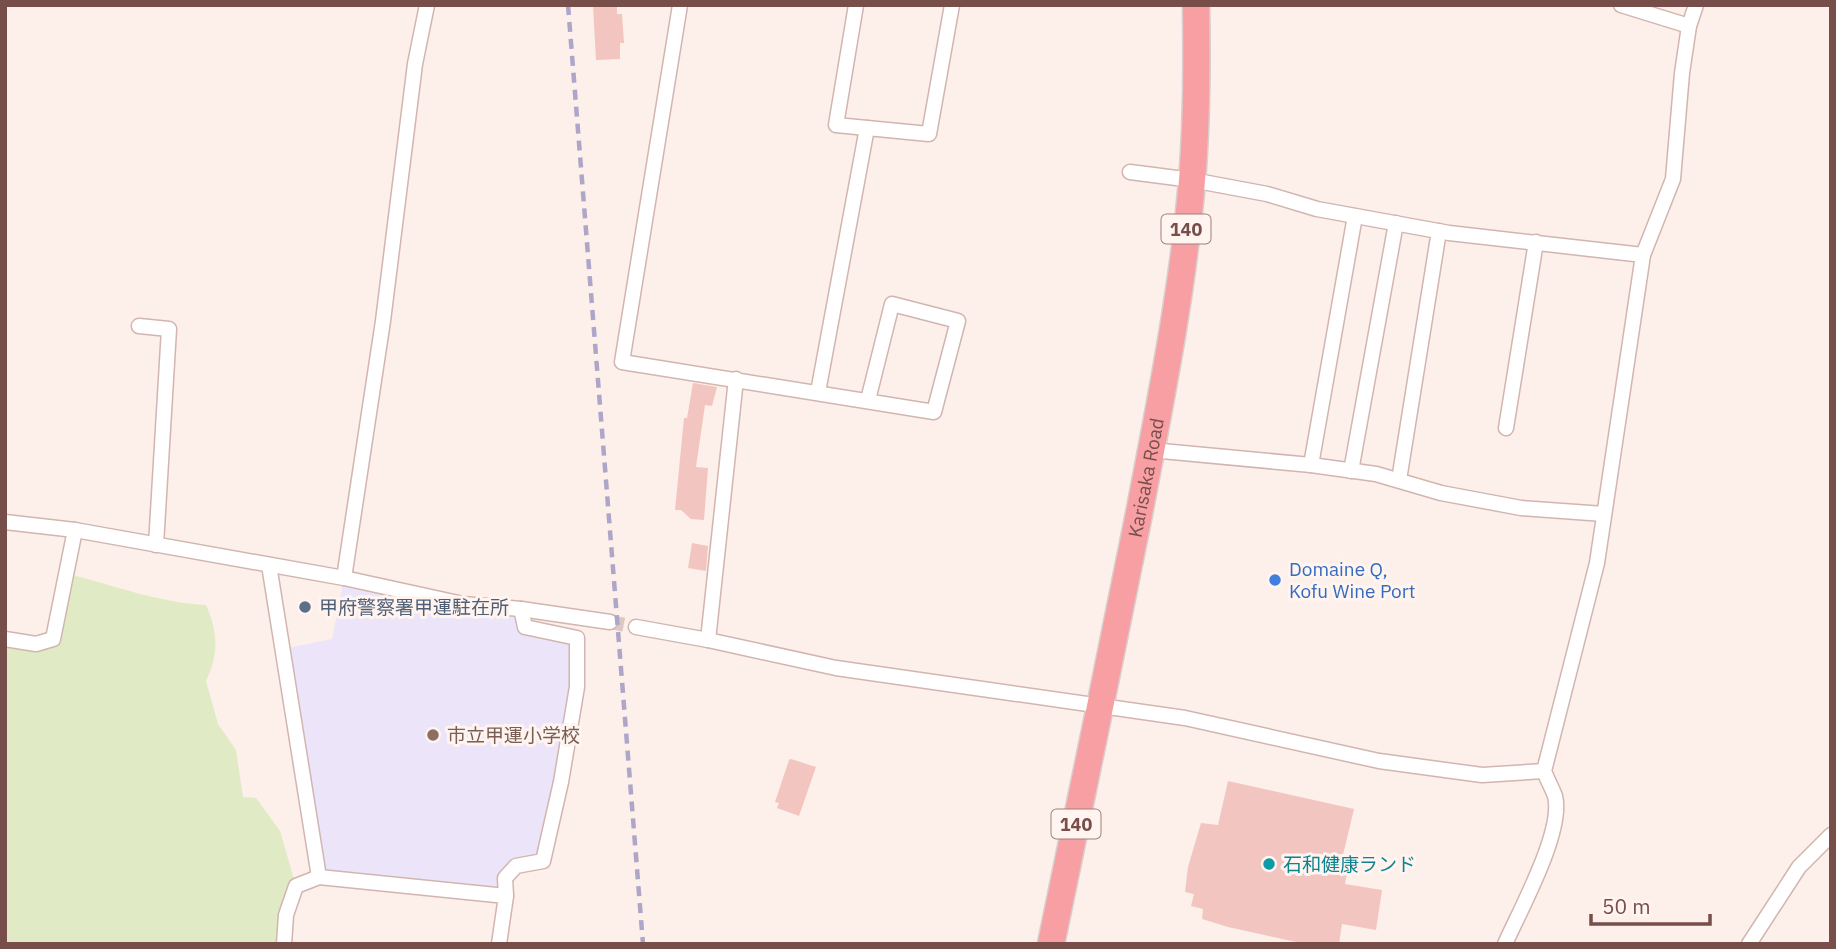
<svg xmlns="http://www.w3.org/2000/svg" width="1836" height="949" font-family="'IBM Plex Sans','Noto Sans JP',sans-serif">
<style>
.education{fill:#ece5f9}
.green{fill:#e0ebc6}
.building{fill:#f3c5c0}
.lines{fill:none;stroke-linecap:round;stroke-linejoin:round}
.street-tunnel{stroke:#dcc7c2;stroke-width:14;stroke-dasharray:14 7;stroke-linecap:butt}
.street-casing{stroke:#d2b5b0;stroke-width:17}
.highway-casing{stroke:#d9cdcd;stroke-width:29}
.street{stroke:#fff;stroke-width:14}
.highway{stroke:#f79fa3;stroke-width:26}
.rail{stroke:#aea6c8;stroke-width:4.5;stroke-dasharray:10 7;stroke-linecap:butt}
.shop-dot{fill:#3f7fe0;stroke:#fff4ef;stroke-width:2.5}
.service-dot{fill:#5c6f8a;stroke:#fff4ef;stroke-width:2.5}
.education-dot{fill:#8d6e63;stroke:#fff4ef;stroke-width:2.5}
.culture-dot{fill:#0f9aa8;stroke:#fff4ef;stroke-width:2.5}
.labels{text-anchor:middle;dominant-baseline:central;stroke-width:6;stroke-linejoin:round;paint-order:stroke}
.shield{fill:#fff4ef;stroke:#a0807c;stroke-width:2}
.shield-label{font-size:18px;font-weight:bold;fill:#784e4b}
.street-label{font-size:19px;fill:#784e4b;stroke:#fff4ef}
.shop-label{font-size:19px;fill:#366cbe;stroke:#fff4ef;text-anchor:start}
.service-label{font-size:19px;fill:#4e5e75;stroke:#fff4ef;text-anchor:start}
.education-label{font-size:19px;fill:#785e54;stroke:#fff4ef;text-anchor:start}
.culture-label{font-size:19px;fill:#0d838f;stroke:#fff4ef;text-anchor:start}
</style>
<rect width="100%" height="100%" fill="#fdefe9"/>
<polygon class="education" points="344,578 521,609 525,627 577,638 577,687 543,861 516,866 506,896 319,877 283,649 332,639"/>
<path class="green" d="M72,575C116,586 160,603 206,605C218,632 219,654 206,681L218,724L236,750L243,797L256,798L280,831L296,886L284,944H5V643L43,650L57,644Z"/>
<g class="building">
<polygon points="593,5 617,5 617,14 622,14 624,43 620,43 620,59 596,60"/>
<polygon points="693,383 717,387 712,406 705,405 696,467 708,468 704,520 691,519 681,510 675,510 684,418 687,418"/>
<polygon points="692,543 708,546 706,571 688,568"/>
<polygon points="791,759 816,767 799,816 777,808 779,803 775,802 789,760"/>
<polygon points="1228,781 1354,809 1342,859 1349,862 1345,884 1382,890 1376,930 1342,924 1339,944 1305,944 1228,927 1202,919 1203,909 1191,906 1194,894 1185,892 1188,867 1201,823 1218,825"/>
</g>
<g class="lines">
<polyline class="street-tunnel" points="610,622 636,627"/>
<g class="street-casing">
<g id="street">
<polyline points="680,5 622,362 934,412 958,321 892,304 868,400"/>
<polyline points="856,5 836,125 929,134 952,5"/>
<polyline points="1621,5 1689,26"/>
<polyline points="1130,172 1192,180 1267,194 1317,209 1449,233 1643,255"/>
<polyline points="139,326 169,329 156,545"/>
<polyline points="818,392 867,128"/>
<polyline points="1506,428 1536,242"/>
<polyline points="1151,450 1311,465 1376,474 1441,493 1521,508 1604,514"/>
<polyline points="1311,465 1355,216"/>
<polyline points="1351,471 1396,223"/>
<polyline points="1399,480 1439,231"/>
<polyline points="5,522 75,530"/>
<polyline points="269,565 319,877 506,896 499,944"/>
<polyline points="344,578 383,321 415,64 427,5"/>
<polyline points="636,627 708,640 836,668 1185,718 1379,761 1482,775 1544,771"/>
<polyline points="5,639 36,644 53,639 75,530 344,578 463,604 521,609 610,622"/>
<polyline points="708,640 736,379"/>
<polyline points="506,896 505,878 516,866 543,861 561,782 577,687 577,638 525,627 521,609"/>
<polyline points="284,944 286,915 296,886 319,877"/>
<path d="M1505,944C1520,910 1564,831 1555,796C1552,788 1547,779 1544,771L1597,563L1643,255L1673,179L1682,73L1689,26L1696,5"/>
<polyline points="1749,944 1799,867 1831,835"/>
</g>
</g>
<g class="highway-casing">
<g id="highway">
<path id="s1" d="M1051,944C1080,802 1110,661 1138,519C1159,409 1183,291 1192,180C1197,122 1197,63 1196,5"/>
</g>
</g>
<use href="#street" class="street"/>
<use href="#highway" class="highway"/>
<polyline class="rail" points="568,5 643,944"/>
</g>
<circle class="shop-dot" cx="1275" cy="580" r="7"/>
<circle class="service-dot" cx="305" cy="607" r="7"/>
<circle class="education-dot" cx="433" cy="735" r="7"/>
<circle class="culture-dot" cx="1269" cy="864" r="7"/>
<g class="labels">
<g class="shield">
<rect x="1161.5" y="214.5" width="49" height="29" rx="5"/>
<rect x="1051.5" y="809.5" width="49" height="29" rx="5"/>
</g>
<g class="shield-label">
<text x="1186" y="229">140</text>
<text x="1076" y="824">140</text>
</g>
<g class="street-label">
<text stroke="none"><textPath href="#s1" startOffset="476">Karisaka Road</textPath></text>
</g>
<g class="shop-label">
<text x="1289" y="569">Domaine Q,<tspan x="1289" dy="22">Kofu Wine Port</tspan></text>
</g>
<g class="service-label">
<text x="319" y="607">甲府警察署甲運駐在所</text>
</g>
<g class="education-label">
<text x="447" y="735">市立甲運小学校</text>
</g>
<g class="culture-label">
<text x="1283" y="864">石和健康ランド</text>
</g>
</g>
<rect width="1836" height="949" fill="none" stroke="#784e4b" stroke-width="14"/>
<path d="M1591 914v10h119v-10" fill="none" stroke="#784e4b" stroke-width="3.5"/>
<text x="1602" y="914" font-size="21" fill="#784e4b" stroke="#fff4ef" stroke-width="5" paint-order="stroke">50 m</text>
</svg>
